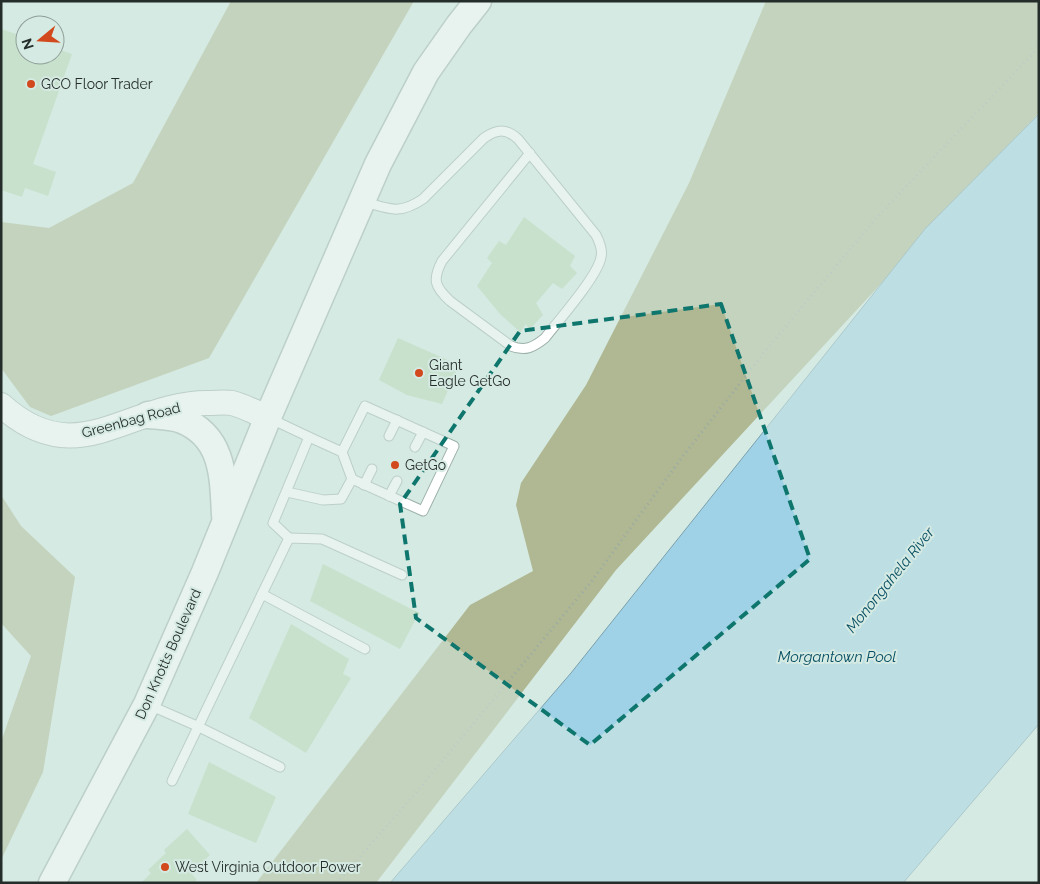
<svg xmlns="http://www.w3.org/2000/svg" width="1040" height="884" font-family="Raleway,sans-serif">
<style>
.green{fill:#b0b893}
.water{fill:#9fd2e6;stroke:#7aa0ae}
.building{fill:#b5d7b4}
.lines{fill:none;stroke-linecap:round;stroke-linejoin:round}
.lane-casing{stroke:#9db1aa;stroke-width:11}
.secondary-casing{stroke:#9db1aa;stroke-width:26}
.primary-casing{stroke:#9db1aa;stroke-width:29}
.path{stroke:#99aaa3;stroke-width:3;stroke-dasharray:1 4;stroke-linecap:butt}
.lane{stroke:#fff;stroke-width:9}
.secondary{stroke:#fff;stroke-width:24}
.primary{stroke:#fff;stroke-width:26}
.marked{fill:none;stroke:#0f766e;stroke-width:4;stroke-dasharray:10 6;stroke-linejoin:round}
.poi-dot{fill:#d1491d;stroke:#d5eae2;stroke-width:2}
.labels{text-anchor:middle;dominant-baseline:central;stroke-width:4;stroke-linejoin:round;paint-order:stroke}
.poi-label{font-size:14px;fill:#252d2a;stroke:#d5eae2;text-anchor:start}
.street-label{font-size:14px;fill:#252d2a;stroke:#d5eae2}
.water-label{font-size:15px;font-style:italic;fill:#064e63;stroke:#d5eae2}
</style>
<rect width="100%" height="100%" fill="#d5eae2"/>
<g class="green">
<polygon points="231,1 414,1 209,358 51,416 30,407 1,368 1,222 49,228 133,183"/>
<polygon points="766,1 1039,1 1039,113 616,570 376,883 256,883 470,605 533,571 516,505 521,483 586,385 689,183"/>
<polygon points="1,495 21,526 75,577 43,772 1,860 1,742 31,656 1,623"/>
</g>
<polygon class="water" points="1039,114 1039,724 903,883 390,883 571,673 925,229"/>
<g class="building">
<polygon points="1,29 25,37 25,55 55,55 55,48 72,54 33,164 56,172 48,196 25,188 22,197 1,190"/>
<polygon points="524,217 575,256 570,266 577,273 562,289 553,283 536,303 543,315 529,330 526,324 520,332 500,314 477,286 492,263 487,258 499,241 506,245"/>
<polygon points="398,338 459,365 442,404 407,395 379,380"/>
<polygon points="323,564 419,613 400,649 310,601"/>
<polygon points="291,624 349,659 343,674 351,678 306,753 249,718"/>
<polygon points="209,762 276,797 256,843 188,814"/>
<polygon points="187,829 210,855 191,873 197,880 194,883 141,883 151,873 148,870 166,853 164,850"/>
</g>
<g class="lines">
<g class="lane-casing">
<g id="lane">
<path d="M365,202C390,209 399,215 423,199L484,138C497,129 506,128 518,139L596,235C599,241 603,250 601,257C598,276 558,321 545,338C534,347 525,352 511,346L450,301C435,287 432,280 442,261L530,153"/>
<polyline points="269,418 309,437 273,523 289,538"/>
<polyline points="389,436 397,420"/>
<polyline points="309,437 342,452 352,479 423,511 454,446 365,406 342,452"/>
<polyline points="415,447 423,432"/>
<polyline points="364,485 372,469"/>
<polyline points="287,492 323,500 341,499 352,479"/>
<polyline points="389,496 397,481"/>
<polyline points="262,594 365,649"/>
<polyline points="149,705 197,726 280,767"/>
<polyline points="172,781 289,538 322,539 402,575"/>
</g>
</g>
<g class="secondary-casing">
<path id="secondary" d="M1,405C78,475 129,402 209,403C216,403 225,402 232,403C244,406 256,413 268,417"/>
</g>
<g class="primary-casing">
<g id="primary">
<path d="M148,415C159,416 172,416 182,420C224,437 223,477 225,515"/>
<polyline points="52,883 147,704 205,572 268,417 378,164 426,72 459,25 478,1"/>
</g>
</g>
<polyline class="path" points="337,883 419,789 591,582 683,456 767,349 878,216 1039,47"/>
<use href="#lane" class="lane"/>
<use href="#secondary" class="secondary"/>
<use href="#primary" class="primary"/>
</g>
<path d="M0 0H1040V884H0ZM721,304L810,559L590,745L416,618L400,504L520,331Z" fill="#d5eae2" fill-opacity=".55" fill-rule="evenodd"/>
<path class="marked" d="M721,304L810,559L590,745L416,618L400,504L520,331Z"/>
<g class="poi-dot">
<circle cx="31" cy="84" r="5"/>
<circle cx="419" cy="373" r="5"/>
<circle cx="395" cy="465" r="5"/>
<circle cx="165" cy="867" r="5"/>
</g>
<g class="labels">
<g class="poi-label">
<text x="41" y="84">GCO Floor Trader</text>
<text x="429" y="365">Giant<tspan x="429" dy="16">Eagle GetGo</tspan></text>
<text x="405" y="465">GetGo</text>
<text x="175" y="867">West Virginia Outdoor Power</text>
</g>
<g class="street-label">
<text transform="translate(131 420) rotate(-15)">Greenbag Road</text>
<text transform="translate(168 654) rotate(-66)">Don Knotts Boulevard</text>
</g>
<g class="water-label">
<text transform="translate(890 580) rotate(-51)">Monongahela River</text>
<text x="837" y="657">Morgantown Pool</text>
</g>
</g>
<rect width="1040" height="884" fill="none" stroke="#252d2a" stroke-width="5"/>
<g transform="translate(40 40) rotate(252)"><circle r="24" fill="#d5eae2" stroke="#8f9e98"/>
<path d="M0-4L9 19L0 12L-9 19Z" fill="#d1491d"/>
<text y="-8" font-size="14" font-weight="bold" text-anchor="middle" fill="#252d2a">N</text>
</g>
</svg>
